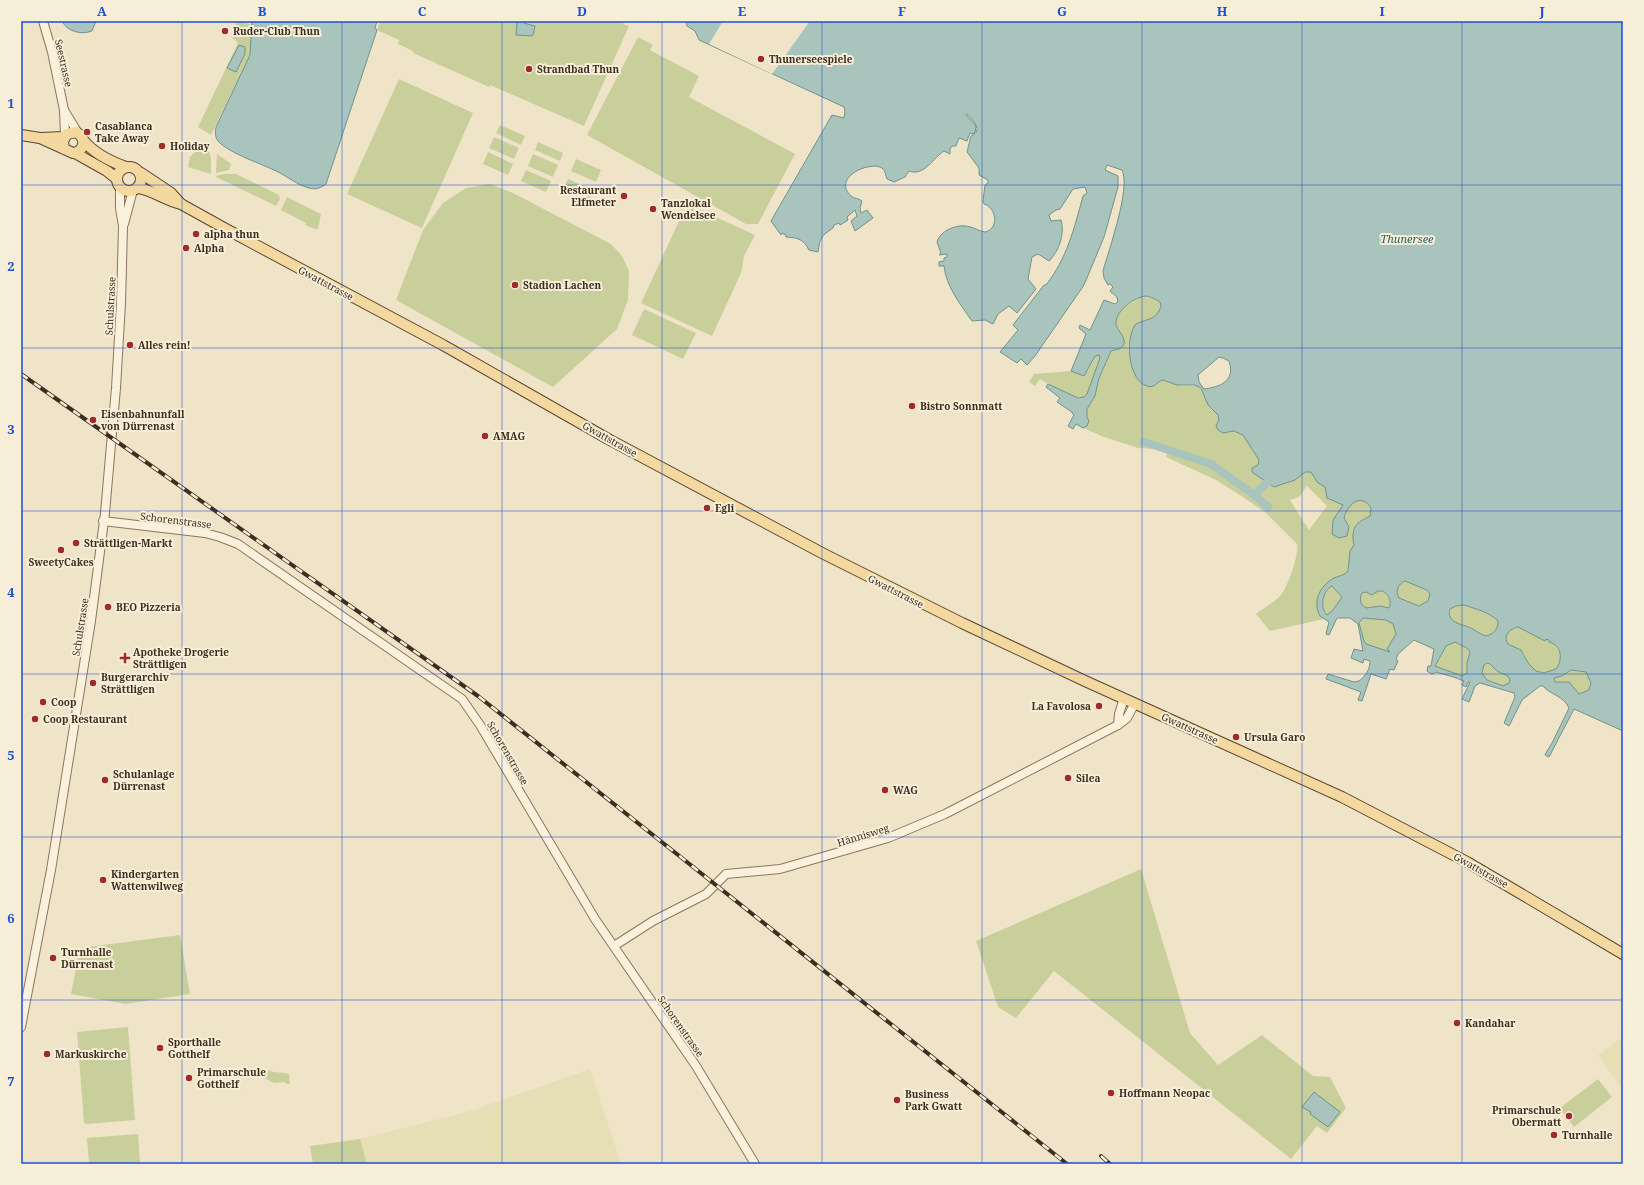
<svg xmlns="http://www.w3.org/2000/svg" width="1644" height="1185" font-family="'Noto Serif',serif">
<style>
.farmland{fill:#e6deb5}
.green{fill:#c9cf9b;fill-rule:evenodd}
.water{fill:#a9c4bc;stroke:#6f938a;fill-rule:evenodd}
.pier{fill:#f0e4c8}
.lines{fill:none;stroke-linecap:round;stroke-linejoin:round}
.canal{stroke:#a9c4bc;stroke-width:8}
.tertiary-casing{stroke:#8d765c;stroke-width:10}
.primary-casing{stroke:#5b4430;stroke-width:12}
.tertiary{stroke:#faf1dc;stroke-width:8}
.primary{stroke:#f3d9a0;stroke-width:10}
.rail-casing{stroke:#3d2e20;stroke-width:4}
.rail{stroke:#f7eed8;stroke-width:2.5;stroke-dasharray:8;stroke-linecap:butt}
.grid{fill:none;stroke:#1d4ed8;stroke-width:1;stroke-opacity:0.55}
.poi-dot{fill:#9e2a2b;stroke:#f7eed8;stroke-width:1.5}
.labels{text-anchor:middle;dominant-baseline:central;stroke-width:4;stroke-linejoin:round;paint-order:stroke}
.poi-label{font-size:10px;font-weight:bold;fill:#3d2e20;stroke:#f7eed8;text-anchor:start}
.street-label{font-size:10px;fill:#3d2e20;stroke:#f7eed8}
.water-label{font-size:11px;font-style:italic;fill:#2f5d5a;stroke:#f7eed8}
.neatline{fill:none;stroke:#1d4ed8;stroke-width:1.5}
.grid-label{font-size:13px;text-anchor:middle;font-weight:bold;fill:#1d4ed8}
</style>
<rect width="100%" height="100%" fill="#f0e4c8"/>
<g class="farmland">
<polygon points="1623,1037 1623,1090 1598,1055"/>
<polygon points="590,1069 621,1164 367,1164 360,1139 474,1110"/>
</g>
<g class="green">
<polygon points="237,21 241,21 252,25 250,55 211,135 198,127 238,43 231,36"/>
<polygon points="380,21 625,21 623,24 629,26 584,126 490,85 489,87 413,53 413,51 398,44 399,40 377,30"/>
<polygon points="638,37 653,45 650,50 699,76 689,97 795,154 758,224 746,224 587,135"/>
<polygon points="399,79 473,113 422,228 347,194"/>
<polygon points="500,125 525,136 521,145 496,133"/>
<polygon points="494,137 519,148 514,159 489,148"/>
<polygon points="538,142 563,153 560,161 535,150"/>
<polygon points="203,148 209,151 211,158 211,174 188,167 190,157 196,151"/>
<polygon points="488,152 513,164 508,175 483,164"/>
<polygon points="217,154 230,163 231,164 229,170 216,173"/>
<polygon points="533,154 558,165 553,177 528,166"/>
<polygon points="576,159 601,170 596,182 571,171"/>
<polygon points="526,170 551,181 546,192 521,181"/>
<polygon points="224,174 236,174 279,195 280,199 276,206 216,177 216,176"/>
<polygon points="568,179 593,190 588,201 563,190"/>
<polygon points="490,184 513,193 611,244 622,256 629,271 628,300 617,329 553,387 396,300 423,230 443,203 466,188"/>
<polygon points="287,197 321,214 318,229 315,229 305,225 306,223 281,210"/>
<polygon points="687,204 755,235 744,256 742,270 736,284 712,336 641,303"/>
<path d="M1144,296L1149,297L1160,302L1161,306C1158,317 1149,319 1141,323C1123,333 1128,359 1135,374L1157,384L1160,380H1163L1182,386H1198L1204,393L1210,408L1218,415L1219,420L1217,424L1225,433L1234,431L1243,435L1259,460L1258,465L1253,467L1252,472C1256,474 1271,486 1273,487C1278,488 1300,477 1305,472H1311L1315,479L1325,487L1326,494L1343,505L1333,520L1349,527L1344,518L1349,506L1360,500C1368,501 1373,508 1370,516C1366,520 1360,520 1357,525C1350,533 1356,541 1354,546C1351,553 1348,563 1348,571L1347,573L1328,582L1320,592L1317,604L1319,614L1324,619L1270,631L1256,614C1264,608 1275,602 1281,595C1288,586 1299,555 1297,544L1266,513L1243,497L1216,480L1166,457L1169,450L1138,448L1104,437L1083,428L1089,421L1087,417V409L1095,396L1099,378L1111,352L1113,350L1118,349L1124,339C1122,335 1117,330 1116,325C1113,313 1135,299 1144,296ZM1307,486L1327,506L1309,530L1290,500L1299,497Z"/>
<polygon points="644,309 696,333 683,359 632,335"/>
<path d="M1099,355L1100,358L1087,394L1084,397C1073,399 1049,385 1040,379L1035,386L1029,382L1034,374L1071,371L1084,376L1095,356Z"/>
<path d="M1405,581L1427,590L1430,594L1428,601L1419,606L1399,598C1395,591 1398,584 1405,581Z"/>
<path d="M1332,586L1342,597L1333,610L1327,615C1319,607 1323,590 1332,586Z"/>
<path d="M1381,590C1389,594 1392,600 1389,608L1380,606L1367,608C1360,605 1359,600 1362,593L1366,592C1373,596 1374,591 1381,590Z"/>
<path d="M1464,605C1476,609 1488,612 1498,621C1498,629 1494,634 1486,636C1480,634 1476,631 1471,628C1462,624 1446,623 1450,609L1456,606Z"/>
<polygon points="1365,618 1386,620 1393,624 1396,634 1387,649 1390,652 1366,644 1364,641 1359,623 1361,620"/>
<path d="M1518,627C1535,632 1574,645 1556,669C1547,674 1536,674 1530,665C1527,661 1526,655 1522,651C1518,647 1512,647 1508,644L1506,640C1506,632 1510,628 1518,627Z"/>
<polygon points="1455,642 1467,648 1470,652 1467,663 1467,673 1462,676 1435,666 1446,646"/>
<path d="M1488,663L1497,671L1508,676L1510,680L1508,685C1499,687 1486,681 1482,673L1484,665Z"/>
<polygon points="1571,670 1586,672 1591,683 1589,690 1579,694 1565,681 1555,683 1554,678 1562,676"/>
<polygon points="1141,869 1190,1033 1218,1065 1262,1035 1313,1076 1330,1077 1346,1108 1327,1133 1317,1126 1291,1159 1054,971 1016,1018 998,1007 976,941"/>
<polygon points="180,935 190,994 125,1004 71,994 80,948"/>
<polygon points="128,1027 135,1120 87,1124 84,1123 77,1032"/>
<path d="M269,1070C276,1074 282,1071 289,1074L290,1084H287L284,1082L274,1083L266,1079V1074Z"/>
<polygon points="1598,1079 1612,1097 1574,1127 1560,1108"/>
<polygon points="138,1134 140,1163 89,1164 87,1138"/>
<polygon points="360,1139 367,1164 313,1164 310,1146"/>
</g>
<g class="water">
<path d="M62,21H96L92,31C82,35 67,32 62,21Z"/>
<path d="M252,21H377L375,28L377,30L326,184C321,188 315,190 309,188C297,185 287,176 276,171C262,164 229,153 219,142C215,138 215,133 216,127L250,55Z"/>
<polygon points="517,21 522,21 524,23 535,26 533,35 531,36 516,35"/>
<path d="M686,21H1623V731L1574,709L1549,757L1545,755L1546,753L1552,743L1569,708C1564,696 1549,694 1543,686H1540L1522,700L1509,726L1504,723L1515,697L1514,693L1480,683L1475,686L1469,702L1462,699L1470,682H1468L1466,687L1462,685L1464,681C1455,677 1446,675 1436,672L1432,674L1427,671L1428,666H1431L1434,649L1414,640L1398,654L1396,660L1398,661L1394,670L1390,669L1386,679L1371,674L1362,701L1358,700L1361,692L1326,679L1328,674L1354,682L1359,681C1366,676 1370,669 1370,661L1364,659L1363,663L1351,658L1354,649L1363,651L1358,624L1350,618H1337L1329,635L1326,634L1329,622L1320,616C1312,601 1320,586 1334,578C1339,576 1345,575 1348,571L1350,551L1354,545C1352,537 1352,526 1361,521C1364,519 1367,518 1370,516L1371,508C1361,492 1347,505 1344,518L1349,527L1347,536L1339,538L1332,534L1333,520L1343,505L1327,498L1325,487L1317,482L1311,472H1305L1295,480L1274,487L1252,472V468L1258,465L1259,460L1243,435L1234,431L1223,433L1218,430L1216,426L1219,420L1218,415L1208,405L1201,388L1195,385H1177L1163,380C1157,381 1155,389 1147,386C1128,380 1125,340 1135,325C1145,318 1156,322 1161,306L1160,302C1156,300 1150,296 1146,296C1134,297 1118,310 1116,321C1114,329 1126,335 1124,344C1122,350 1116,349 1111,351L1099,378L1095,396L1087,409V417L1089,421L1087,426L1083,428L1076,424L1073,429L1068,426L1074,415L1072,413V412L1057,402L1060,398L1046,387L1048,384L1078,398L1084,397L1087,394L1100,358L1099,355L1095,356L1084,376L1071,371L1086,334L1079,328L1080,325L1090,330L1104,300L1115,304L1118,302L1117,297L1110,291L1113,287L1110,284L1108,285L1104,278L1103,271C1109,249 1131,188 1122,170L1107,165L1105,170L1118,176V187L1104,237L1084,285L1035,356L1027,365L1021,359L1017,363L1000,352L1018,330L1013,325L1044,285H1046C1067,258 1074,229 1083,196L1087,193L1085,187L1073,189L1060,209L1056,210L1049,215L1051,221L1061,220C1065,234 1059,251 1049,261L1038,254L1032,257L1028,279L1036,289L1017,313L1009,306L998,314L993,324L985,320L972,321C960,304 946,286 944,266H939V262L944,261V258L947,257V254L939,255L941,253L937,242C940,230 959,223 970,227C975,228 979,231 985,232C999,229 997,208 984,204L983,201L985,185L988,183V180L979,175V168L967,152L971,136C984,130 973,121 967,114L966,115L976,126L975,132L973,134L970,133L967,141L959,138L956,146H952L950,149V154L944,151C934,157 924,177 909,171L905,177L894,182L887,179C886,176 885,172 884,170C876,158 830,176 851,196C854,199 859,198 862,201L860,208L861,213L867,210L873,218L855,231L851,221L857,216L855,210L847,217L848,220L840,225L839,223L834,225L833,228C821,236 820,238 818,252L809,250C803,239 799,238 786,237V235L782,233L781,235L771,221L832,115L844,118L845,111L844,107L699,40L695,31L687,26ZM1219,357L1223,358L1229,361C1236,382 1219,387 1204,389L1199,382L1198,375ZM1405,581L1427,590L1430,594L1428,601L1419,606L1399,598C1395,591 1398,584 1405,581ZM1332,586L1342,597L1333,610L1327,615C1319,607 1323,590 1332,586ZM1378,591H1383C1389,595 1392,601 1389,608L1380,606L1367,608C1360,605 1359,600 1362,593L1366,592L1372,595ZM1464,605C1476,609 1489,612 1498,621C1498,629 1494,634 1486,636C1480,634 1476,631 1471,628C1462,624 1446,623 1450,609L1456,606ZM1363,618L1386,620L1393,624L1396,634L1387,649L1390,652L1366,644L1364,641L1359,623ZM1518,627L1545,641L1546,639L1549,640V642C1562,645 1563,660 1556,669L1544,673L1536,671L1529,664L1521,650L1508,644C1503,636 1509,629 1518,627ZM1455,642L1467,648L1470,652L1467,663V673L1462,676L1435,666L1446,646ZM1487,663L1490,664L1497,671L1508,676L1510,680L1509,683L1503,686L1487,680L1482,673L1484,665ZM1571,670L1586,672L1591,683L1589,690L1579,694L1569,682H1555L1554,678L1562,676Z"/>
<polygon points="239,45 245,47 245,54 236,72 227,68"/>
<polygon points="1314,1092 1340,1112 1328,1127 1310,1114 1311,1112 1302,1107"/>
</g>
<polygon class="pier" points="723,21 810,21 772,74 709,44"/>
<g class="lines">
<g class="canal">
<polyline points="1144,442 1211,464 1254,495 1273,477"/>
<polyline points="1254,495 1268,507"/>
</g>
<g class="tertiary-casing">
<g id="tertiary">
<polyline points="43,21 52,52 64,110 65,136"/>
<polyline points="64,110 78,133"/>
<polyline points="124,224 133,190"/>
<polyline points="103,521 205,533 220,537 238,544 462,699 480,725 595,919 696,1066 755,1164"/>
<polyline points="1118,725 1119,714 1124,698"/>
<polyline points="614,946 653,921 706,894 726,874 780,869 888,838 945,814 1118,725 1127,718 1135,703"/>
<polyline points="21,1027 51,870 91,621 105,513 116,388 121,303 123,226 120,208 120,186"/>
</g>
</g>
<g class="primary-casing">
<g id="primary">
<polyline points="21,135 40,138 64,137"/>
<path d="M40,138L73,153C85,151 87,138 76,132L67,134L63,141L64,149"/>
<path d="M84,141C94,153 112,162 126,167"/>
<polyline points="75,153 107,171 117,179"/>
<circle cx="129" cy="179" r="12"/>
<polyline points="141,173 171,193 181,204 226,229 443,345 610,440 824,554 962,623 1085,681 1342,797 1467,862 1623,954"/>
<path d="M138,188C153,190 164,200 181,204"/>
</g>
</g>
<use href="#tertiary" class="tertiary"/>
<use href="#primary" class="primary"/>
<g class="rail-casing">
<g id="rail">
<polyline points="21,374 478,696 1067,1164"/>
<polyline points="1101,1156 1110,1164"/>
</g>
</g>
<use href="#rail" class="rail"/>
</g>
<path class="grid" d="M182,21V1164M342,21V1164M502,21V1164M662,21V1164M822,21V1164M982,21V1164M1142,21V1164M1302,21V1164M1462,21V1164M21,185H1623M21,348H1623M21,511H1623M21,674H1623M21,837H1623M21,1000H1623"/>
<g class="poi-dot">
<circle cx="225" cy="31" r="4"/>
<circle cx="761" cy="59" r="4"/>
<circle cx="529" cy="69" r="4"/>
<circle cx="87" cy="132" r="4"/>
<circle cx="162" cy="146" r="4"/>
<circle cx="624" cy="196" r="4"/>
<circle cx="653" cy="209" r="4"/>
<circle cx="196" cy="234" r="4"/>
<circle cx="186" cy="248" r="4"/>
<circle cx="515" cy="285" r="4"/>
<circle cx="130" cy="345" r="4"/>
<circle cx="912" cy="406" r="4"/>
<circle cx="93" cy="420" r="4"/>
<circle cx="485" cy="436" r="4"/>
<circle cx="707" cy="508" r="4"/>
<circle cx="76" cy="543" r="4"/>
<circle cx="61" cy="550" r="4"/>
<circle cx="108" cy="607" r="4"/>
<path d="M123 652h4v4h4v4h-4v4h-4v-4h-4v-4h4z"/>
<circle cx="93" cy="683" r="4"/>
<circle cx="43" cy="702" r="4"/>
<circle cx="1099" cy="706" r="4"/>
<circle cx="35" cy="719" r="4"/>
<circle cx="1236" cy="737" r="4"/>
<circle cx="1068" cy="778" r="4"/>
<circle cx="105" cy="780" r="4"/>
<circle cx="885" cy="790" r="4"/>
<circle cx="103" cy="880" r="4"/>
<circle cx="53" cy="958" r="4"/>
<circle cx="1457" cy="1023" r="4"/>
<circle cx="160" cy="1048" r="4"/>
<circle cx="47" cy="1054" r="4"/>
<circle cx="189" cy="1078" r="4"/>
<circle cx="1111" cy="1093" r="4"/>
<circle cx="897" cy="1100" r="4"/>
<circle cx="1569" cy="1116" r="4"/>
<circle cx="1554" cy="1135" r="4"/>
</g>
<g class="labels">
<g class="poi-label">
<text x="233" y="31">Ruder-Club Thun</text>
<text x="769" y="59">Thunerseespiele</text>
<text x="537" y="69">Strandbad Thun</text>
<text x="95" y="126">Casablanca<tspan x="95" dy="12">Take Away</tspan></text>
<text x="170" y="146">Holiday</text>
<text x="616" y="190" text-anchor="end">Restaurant<tspan x="616" dy="12">Elfmeter</tspan></text>
<text x="661" y="203">Tanzlokal<tspan x="661" dy="12">Wendelsee</tspan></text>
<text x="204" y="234">alpha thun</text>
<text x="194" y="248">Alpha</text>
<text x="523" y="285">Stadion Lachen</text>
<text x="138" y="345">Alles rein!</text>
<text x="920" y="406">Bistro Sonnmatt</text>
<text x="101" y="414">Eisenbahnunfall<tspan x="101" dy="12">von Dürrenast</tspan></text>
<text x="493" y="436">AMAG</text>
<text x="715" y="508">Egli</text>
<text x="84" y="543">Strättligen-Markt</text>
<text x="61" y="562" text-anchor="middle">SweetyCakes</text>
<text x="116" y="607">BEO Pizzeria</text>
<text x="133" y="652">Apotheke Drogerie<tspan x="133" dy="12">Strättligen</tspan></text>
<text x="101" y="677">Burgerarchiv<tspan x="101" dy="12">Strättligen</tspan></text>
<text x="51" y="702">Coop</text>
<text x="1091" y="706" text-anchor="end">La Favolosa</text>
<text x="43" y="719">Coop Restaurant</text>
<text x="1244" y="737">Ursula Garo</text>
<text x="113" y="774">Schulanlage<tspan x="113" dy="12">Dürrenast</tspan></text>
<text x="1076" y="778">Silea</text>
<text x="893" y="790">WAG</text>
<text x="111" y="874">Kindergarten<tspan x="111" dy="12">Wattenwilweg</tspan></text>
<text x="61" y="952">Turnhalle<tspan x="61" dy="12">Dürrenast</tspan></text>
<text x="1465" y="1023">Kandahar</text>
<text x="168" y="1042">Sporthalle<tspan x="168" dy="12">Gotthelf</tspan></text>
<text x="55" y="1054">Markuskirche</text>
<text x="197" y="1072">Primarschule<tspan x="197" dy="12">Gotthelf</tspan></text>
<text x="1119" y="1093">Hoffmann Neopac</text>
<text x="905" y="1094">Business<tspan x="905" dy="12">Park Gwatt</tspan></text>
<text x="1561" y="1110" text-anchor="end">Primarschule<tspan x="1561" dy="12">Obermatt</tspan></text>
<text x="1562" y="1135">Turnhalle</text>
</g>
<g class="street-label">
<text transform="translate(64 63) rotate(77)">Seestrasse</text>
<text transform="translate(326 283) rotate(28)">Gwattstrasse</text>
<text transform="translate(110 306) rotate(-87)">Schulstrasse</text>
<text transform="translate(610 439) rotate(29)">Gwattstrasse</text>
<text transform="translate(176 520) rotate(7)">Schorenstrasse</text>
<text transform="translate(896 591) rotate(27)">Gwattstrasse</text>
<text transform="translate(80 627) rotate(-81)">Schulstrasse</text>
<text transform="translate(1190 728) rotate(24)">Gwattstrasse</text>
<text transform="translate(508 753) rotate(60)">Schorenstrasse</text>
<text transform="translate(863 835) rotate(-17)">Hännisweg</text>
<text transform="translate(1481 870) rotate(29)">Gwattstrasse</text>
<text transform="translate(681 1026) rotate(55)">Schorenstrasse</text>
</g>
<g class="water-label">
<text x="1407" y="238">Thunersee</text>
</g>
</g>
<rect width="1644" height="1185" fill="none" stroke="#f7eed8" stroke-width="44"/>
<rect x="22" y="22" width="1600" height="1141" class="neatline"/>
<g class="grid-label">
<text x="102" y="16">A</text>
<text x="262" y="16">B</text>
<text x="422" y="16">C</text>
<text x="582" y="16">D</text>
<text x="742" y="16">E</text>
<text x="902" y="16">F</text>
<text x="1062" y="16">G</text>
<text x="1222" y="16">H</text>
<text x="1382" y="16">I</text>
<text x="1542" y="16">J</text>
<text x="11" y="108">1</text>
<text x="11" y="271">2</text>
<text x="11" y="434">3</text>
<text x="11" y="597">4</text>
<text x="11" y="760">5</text>
<text x="11" y="923">6</text>
<text x="11" y="1086">7</text>
</g>
</svg>
